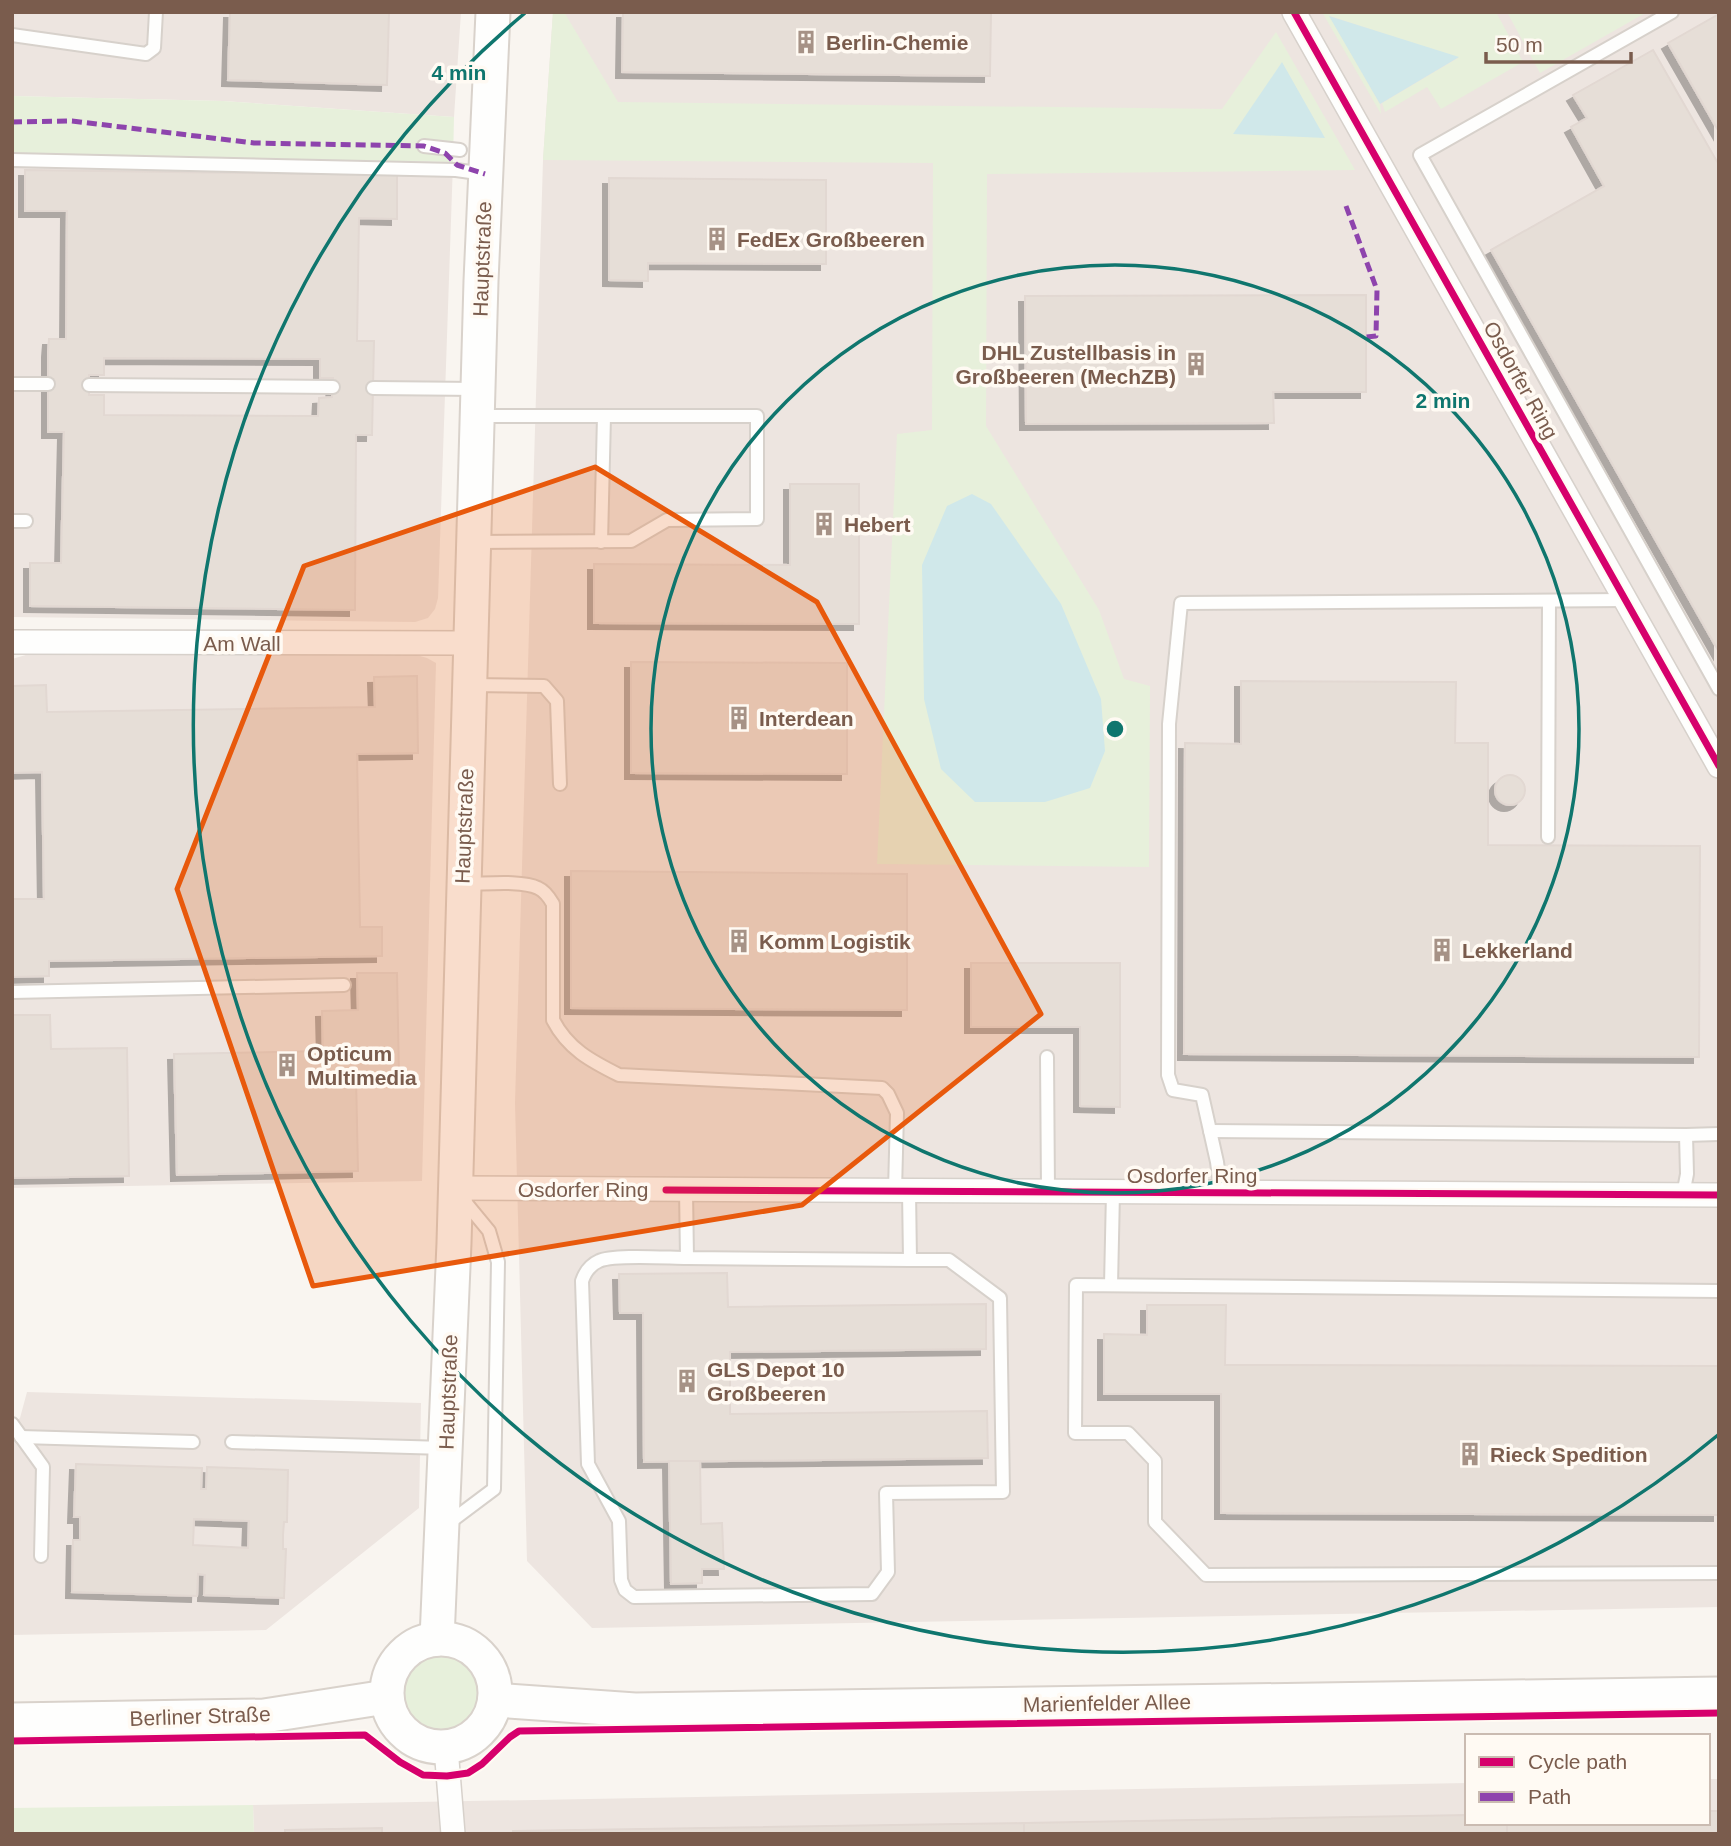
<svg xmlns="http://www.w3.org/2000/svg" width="1731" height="1846" font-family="Helvetica,sans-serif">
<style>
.industrial{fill:#ede5e0}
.green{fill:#e7f0db}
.water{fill:#d0e8ea}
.building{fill:#e6ded7;stroke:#e2d8d2;stroke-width:2;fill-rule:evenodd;filter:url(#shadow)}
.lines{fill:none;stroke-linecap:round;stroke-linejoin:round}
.lane-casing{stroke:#d7d1cb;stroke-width:16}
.street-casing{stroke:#d7d1cb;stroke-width:26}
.secondary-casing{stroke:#d9d2cb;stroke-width:37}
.lane{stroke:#fefefd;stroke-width:12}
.street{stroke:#fefefd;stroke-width:23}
.secondary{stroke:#fefefd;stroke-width:33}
.quiet{stroke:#8e44ad;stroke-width:5;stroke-dasharray:10 5;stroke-linecap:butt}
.cycleway-casing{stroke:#fffaf3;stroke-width:11}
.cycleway{stroke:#d6006c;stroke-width:7}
.marked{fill:#e8590c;fill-opacity:0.2;stroke:#e8590c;stroke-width:5;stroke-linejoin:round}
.ring{fill:none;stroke:#0f766e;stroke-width:3.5}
.labels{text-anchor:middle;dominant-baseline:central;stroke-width:7;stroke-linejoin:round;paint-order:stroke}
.poi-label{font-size:21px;font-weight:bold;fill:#7a5c4d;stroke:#fffaf3;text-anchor:start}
.street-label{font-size:21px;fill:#7a5c4d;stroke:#fffaf3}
.centre{fill:#0f766e;stroke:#fffaf3;stroke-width:3.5}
.ring-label{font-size:21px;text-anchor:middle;font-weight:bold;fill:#0f766e;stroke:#fffaf3;stroke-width:7;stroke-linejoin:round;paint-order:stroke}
</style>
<defs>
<filter id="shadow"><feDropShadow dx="-6" dy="6" stdDeviation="0" flood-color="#0004"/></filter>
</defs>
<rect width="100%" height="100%" fill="#f9f5f0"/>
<g class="industrial">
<polygon points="12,12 461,12 454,117 223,101 12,96"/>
<polygon points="553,12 1719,12 1719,1607 592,1628 527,1561 515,1103 543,160"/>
<polygon points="12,155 453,162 438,598 435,609 428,618 415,622 12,617"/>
<polygon points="36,652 413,654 427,658 436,663 422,1181 12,1188 12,659"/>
<polygon points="27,1392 421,1403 419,1508 266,1630 12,1635 12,1424 20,1418"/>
<polygon points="1708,1779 1719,1779 1719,1834 254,1834 253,1805 1467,1783 1467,1823 1708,1823"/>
</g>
<g class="green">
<polygon points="553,12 564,12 618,102 1222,109 1276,32 1355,170 987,174 986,426 1099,610 1124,679 1150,686 1149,867 877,864 897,434 932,430 933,163 543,160"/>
<polygon points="1322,12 1496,12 1523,62 1441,109 1427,87 1385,112 1382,103 1458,58 1330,16 1380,104 1381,114"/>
<polygon points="1507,12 1647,12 1540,73"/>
<polygon points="12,96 223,101 454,117 453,162 12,155"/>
<circle cx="441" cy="1692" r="39"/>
<polygon points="253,1805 254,1834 12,1834 12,1808"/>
</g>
<g class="water">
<polygon points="1329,16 1459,57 1380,104"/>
<polygon points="1282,62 1325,138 1233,134"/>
<polygon points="972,494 991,504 1061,604 1101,699 1105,751 1090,788 1045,802 975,802 941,769 924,699 922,565 947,506"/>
</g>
<g class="building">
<polygon points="230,12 389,12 387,85 228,80"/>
<polygon points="623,12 991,12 990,76 622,72"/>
<polygon points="1719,14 1719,132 1668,43"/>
<polygon points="1653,50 1719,165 1719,652 1491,250 1604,186 1571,127 1587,118 1573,95"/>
<path d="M25,170L397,175V219L359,218L357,341H374L372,435H356L355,610L30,606V563H61L64,432H48V351L49,339H66L67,211H25ZM104,358L320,359V378H333L332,397L319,398L318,416L104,415V395H89V375H104Z"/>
<polygon points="609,178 826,180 826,264 648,263 648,281 609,280"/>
<polygon points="1366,295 1366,392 1273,392 1274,423 1026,424 1025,296"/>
<polygon points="790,484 859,484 859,624 594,623 594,564 790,565"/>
<polygon points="631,662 847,663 847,774 631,773"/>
<polygon points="417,676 418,753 357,754 360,927 382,927 382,956 49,961 49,976 12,977 12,899 44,899 42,772 12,773 12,686 46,685 47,712 375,707 374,677"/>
<polygon points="1241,681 1456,682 1455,743 1488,743 1488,845 1700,846 1699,1057 1184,1054 1185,743 1241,744"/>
<circle cx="1510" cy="790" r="15"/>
<polygon points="571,871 907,874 907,1010 571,1008"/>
<polygon points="971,963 1120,963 1120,1107 1080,1106 1080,1027 971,1027"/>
<polygon points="357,973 397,973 399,1075 356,1076 358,1171 177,1175 174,1054 323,1051 322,1011 358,1010"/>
<polygon points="12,1015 50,1015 51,1049 127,1048 129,1176 12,1178"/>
<polygon points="727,1273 728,1307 986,1304 986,1349 730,1352 730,1414 987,1411 988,1458 644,1462 643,1313 620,1313 619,1274"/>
<polygon points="1147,1305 1226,1305 1225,1365 1719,1366 1719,1515 1221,1513 1221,1394 1104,1394 1104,1334 1147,1335"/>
<polygon points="669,1461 700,1461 701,1524 722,1523 724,1569 702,1569 702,1583 671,1584"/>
<path d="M76,1464L202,1468L201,1489H206L207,1467L288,1470L287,1522H284L283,1535V1549H286L284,1598L204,1595L205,1575L198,1574L197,1596L72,1592L73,1540H80V1517H74ZM194,1519L249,1521L248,1548L193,1545Z"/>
<polygon points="1708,1811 1719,1811 1719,1834 1507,1834 1507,1823 1708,1823"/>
<polygon points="1467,1815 1467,1823 1507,1823 1507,1834 1024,1834 1024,1823"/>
<polygon points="1024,1823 1024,1834 513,1834 513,1831"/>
<polygon points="382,1828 382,1834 285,1834 285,1830"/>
</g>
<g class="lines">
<g class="lane-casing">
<g id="lane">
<polyline points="1672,12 1420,155 1719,689"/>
<polyline points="12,35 146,54 154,48 156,12"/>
<polyline points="424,146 460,150"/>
<polyline points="12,160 456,170 485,174"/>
<polyline points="12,384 48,384"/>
<polyline points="89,385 333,387"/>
<polyline points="373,388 478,389"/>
<polyline points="12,521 26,521"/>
<polyline points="475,542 631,541 667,520 757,519 757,416 478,416"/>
<polyline points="601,542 604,416"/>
<polyline points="470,685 544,686 557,701 560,784"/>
<polyline points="1548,837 1549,602"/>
<path d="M466,884C485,884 522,880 538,888C545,891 549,897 553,904V1020C568,1049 591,1061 619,1075L882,1088L888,1094L897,1113L895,1191"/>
<polyline points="12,992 344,985"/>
<polyline points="1047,1057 1048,1191"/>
<polyline points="1210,1131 1686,1135 1687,1174 1683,1195"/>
<polyline points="1686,1135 1719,1134"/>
<polyline points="686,1190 687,1258 910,1260 909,1191"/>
<polyline points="1221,1192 1217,1162 1202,1095 1173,1090 1168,1075 1169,724 1181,603 1625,600"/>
<path d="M687,1258C668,1258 613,1254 599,1261C590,1265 585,1272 582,1281L588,1464L619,1521L621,1580L625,1590L634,1597L872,1594L888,1572L886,1493L1003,1492L1000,1298L949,1260H910"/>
<polyline points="1111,1285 1113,1192"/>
<polyline points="1719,1291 1076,1285 1075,1433 1128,1433 1155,1461 1155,1522 1206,1575 1719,1573"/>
<polyline points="12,1424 43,1467 41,1556"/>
<polyline points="21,1437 193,1442"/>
<polyline points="232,1442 445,1448"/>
<polyline points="446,1525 494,1489 498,1262 489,1231 461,1197"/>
</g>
</g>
<g class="street-casing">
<g id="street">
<polyline points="1294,12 1719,766"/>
<polyline points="12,642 471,643"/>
<polyline points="454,1188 1719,1195"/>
<polyline points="446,1748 453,1834"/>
</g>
</g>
<g class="secondary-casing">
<g id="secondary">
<circle cx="441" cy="1693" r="54"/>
<polyline points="437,1639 454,1243 481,281 493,12"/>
<polyline points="495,1700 635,1710 1719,1694"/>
<polyline points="12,1720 264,1716 386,1697"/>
</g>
</g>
<use href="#lane" class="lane"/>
<use href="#street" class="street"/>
<use href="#secondary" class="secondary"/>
<g class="quiet">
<polyline points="12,122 72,121 254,143 424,146 445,153 457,165 485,174"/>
<polyline points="1346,206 1377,290 1376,336 1366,337"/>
</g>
<g class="cycleway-casing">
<g id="cycleway">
<polyline points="1294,12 1719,766"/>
<polyline points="666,1190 1719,1195"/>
<polyline points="12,1741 365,1735 400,1762 423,1775 447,1776 468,1773 482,1764 510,1737 519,1731 1719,1713"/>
</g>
</g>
<use href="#cycleway" class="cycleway"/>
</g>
<path class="marked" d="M595,467L817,602L1041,1014L802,1205L313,1286L177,889L304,566Z"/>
<g class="ring">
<circle cx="1115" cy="729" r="464"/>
<path d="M1718 1435A928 928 0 1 1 525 13"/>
</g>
<defs>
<g id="building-bare" transform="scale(1.89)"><path d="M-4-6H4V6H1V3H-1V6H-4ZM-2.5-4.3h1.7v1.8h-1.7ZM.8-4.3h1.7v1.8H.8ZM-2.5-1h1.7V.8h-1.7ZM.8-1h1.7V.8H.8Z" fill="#a69286" stroke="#fffaf3" stroke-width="2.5" paint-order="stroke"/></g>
</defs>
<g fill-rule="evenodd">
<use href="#building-bare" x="806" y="42"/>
<use href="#building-bare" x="717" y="239"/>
<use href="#building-bare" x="1196" y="364"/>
<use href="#building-bare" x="824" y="524"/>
<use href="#building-bare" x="739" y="718"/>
<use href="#building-bare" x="739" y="941"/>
<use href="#building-bare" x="1442" y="950"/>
<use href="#building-bare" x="287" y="1065"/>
<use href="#building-bare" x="687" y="1381"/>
<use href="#building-bare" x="1470" y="1454"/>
</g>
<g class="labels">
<g class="poi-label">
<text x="826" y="42">Berlin-Chemie</text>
<text x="737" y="239">FedEx Großbeeren</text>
<text x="1176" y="352" text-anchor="end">DHL Zustellbasis in<tspan x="1176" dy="24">Großbeeren (MechZB)</tspan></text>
<text x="844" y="524">Hebert</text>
<text x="759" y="718">Interdean</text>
<text x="759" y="941">Komm Logistik</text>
<text x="1462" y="950">Lekkerland</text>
<text x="307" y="1053">Opticum<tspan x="307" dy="24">Multimedia</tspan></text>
<text x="707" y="1369">GLS Depot 10<tspan x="707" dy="24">Großbeeren</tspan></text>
<text x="1490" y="1454">Rieck Spedition</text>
</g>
<g class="street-label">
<text transform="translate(482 259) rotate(-88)">Hauptstraße</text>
<text transform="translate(1521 380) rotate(61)">Osdorfer Ring</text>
<text x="242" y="643">Am Wall</text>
<text transform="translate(464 826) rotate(-88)">Hauptstraße</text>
<text x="1192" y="1175">Osdorfer Ring</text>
<text x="583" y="1189">Osdorfer Ring</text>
<text transform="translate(448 1392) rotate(-88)">Hauptstraße</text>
<text transform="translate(1107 1703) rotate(-1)">Marienfelder Allee</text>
<text transform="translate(200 1716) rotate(-2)">Berliner Straße</text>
</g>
</g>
<circle cx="1115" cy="729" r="10" class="centre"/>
<g class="ring-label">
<text x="459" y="80">4 min</text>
<text x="1443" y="408">2 min</text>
</g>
<rect width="1731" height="1846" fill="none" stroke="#7a5c4d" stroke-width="28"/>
<rect x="1465" y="1734" width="245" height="91" fill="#fffaf3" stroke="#cabbb1" stroke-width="2"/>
<rect x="1479" y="1757" width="35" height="10" fill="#d6006c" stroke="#cabbb1" stroke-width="2"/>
<text x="1528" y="1769" font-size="21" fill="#7a5c4d">Cycle path</text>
<rect x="1479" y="1792" width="35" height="10" fill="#8e44ad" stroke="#cabbb1" stroke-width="2"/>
<text x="1528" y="1804" font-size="21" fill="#7a5c4d">Path</text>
<path d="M1486 52v10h145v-10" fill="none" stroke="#7a5c4d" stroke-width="3.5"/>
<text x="1496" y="52" font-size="21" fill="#7a5c4d" stroke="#fffaf3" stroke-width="5" paint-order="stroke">50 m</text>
</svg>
